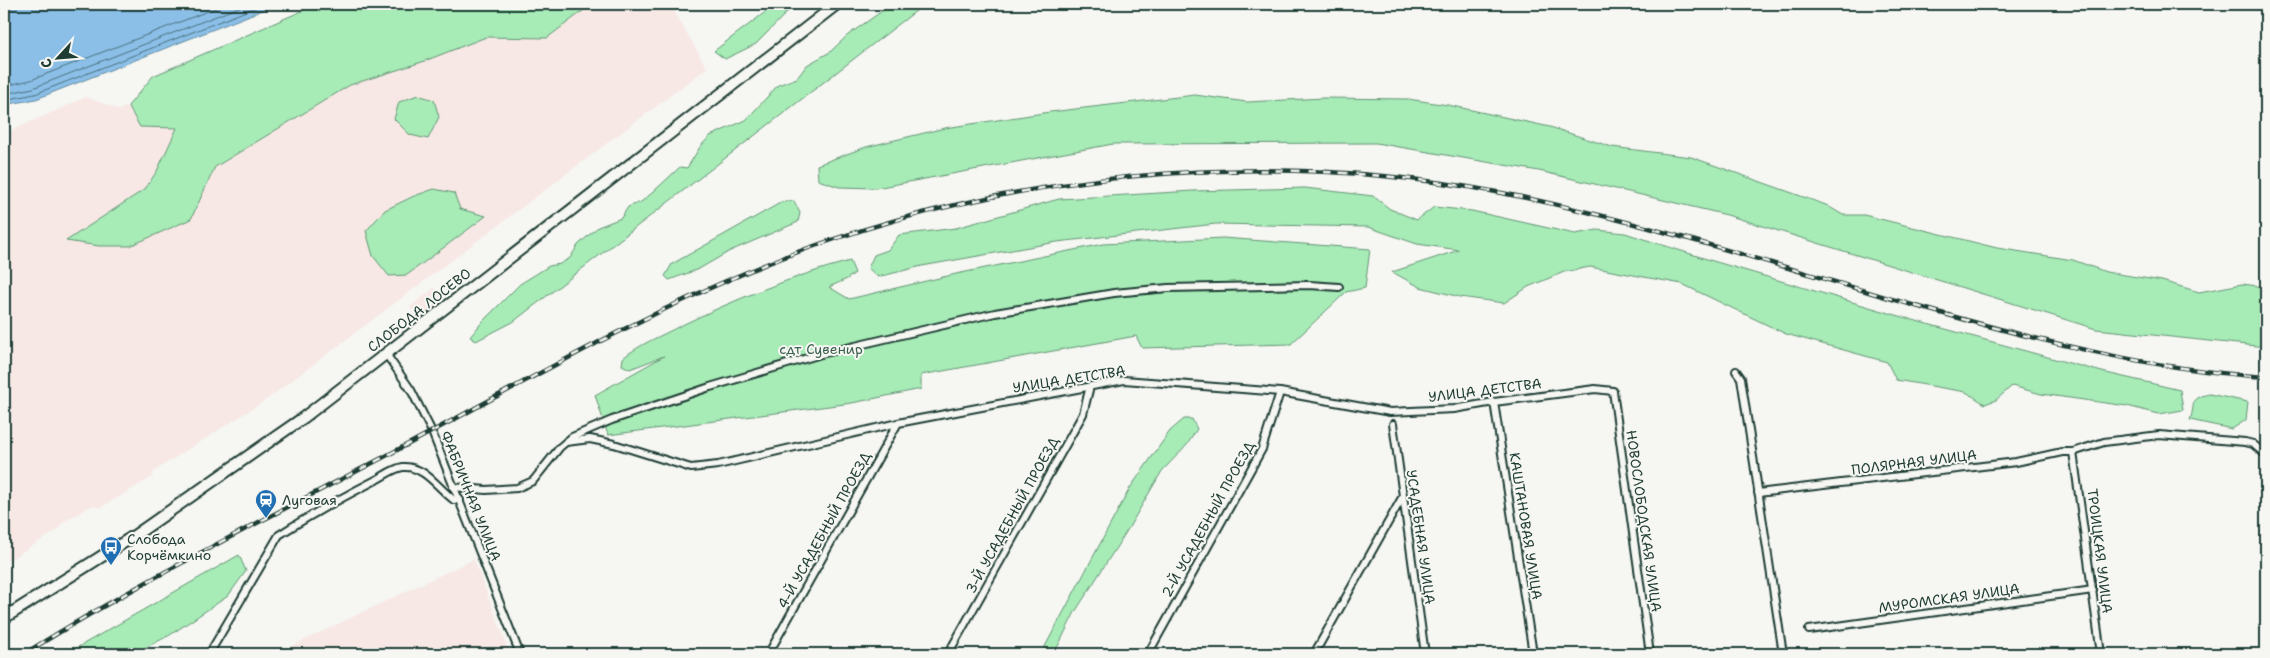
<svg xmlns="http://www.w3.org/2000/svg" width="2270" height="658" font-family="'Shantell Sans',sans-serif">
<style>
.built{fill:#f7e8e5}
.green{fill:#a7ebb6;stroke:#639475}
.water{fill:#8bbfe8;stroke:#608ba0}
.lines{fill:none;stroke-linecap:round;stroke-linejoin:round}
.shore{stroke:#4a717c;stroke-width:1}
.minor-casing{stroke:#1f3d34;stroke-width:10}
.primary-casing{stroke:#1f3d34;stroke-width:14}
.minor{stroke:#f6f6f2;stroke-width:6}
.primary{stroke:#f6f6f2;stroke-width:10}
.rail-casing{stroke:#1f3d34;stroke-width:4.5}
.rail{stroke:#f6f6f2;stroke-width:2.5;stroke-dasharray:8;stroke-linecap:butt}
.labels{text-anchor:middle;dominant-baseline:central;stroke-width:4;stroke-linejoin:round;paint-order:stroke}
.street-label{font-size:14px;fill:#1f3d34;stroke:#f6f6f2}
.park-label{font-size:14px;fill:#3a604e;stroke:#f6f6f2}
.poi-label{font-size:14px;fill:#1f3d34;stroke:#f6f6f2;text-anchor:start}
</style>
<rect width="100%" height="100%" fill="#f6f6f2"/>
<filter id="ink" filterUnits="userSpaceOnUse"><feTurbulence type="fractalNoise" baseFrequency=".02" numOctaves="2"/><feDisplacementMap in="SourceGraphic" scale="10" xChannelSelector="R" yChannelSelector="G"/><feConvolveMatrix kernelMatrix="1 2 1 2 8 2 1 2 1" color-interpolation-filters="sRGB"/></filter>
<g filter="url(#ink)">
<g class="built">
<polygon points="344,4 670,4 707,68 266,400 154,471 152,477 100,508 93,505 62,523 58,530 4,563 4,134 86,97 119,110"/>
<polygon points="434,288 443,300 420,319 410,307"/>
<polygon points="474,559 510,654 275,654"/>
</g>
<g class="green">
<polygon points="318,4 592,4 547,38 486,37 422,62 350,85 215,167 191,219 130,246 99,246 66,241 145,189 157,171 177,128 140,127 128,106 153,76"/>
<polygon points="776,4 795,4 756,44 725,59 714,51"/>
<polygon points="892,4 925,4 513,322 476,341 470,337 483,321 520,284 549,266 560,264 570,258 578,245 598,227 621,218 628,207 641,202 652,193 680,167 687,168 700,147 710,136 746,120 778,85 797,78 807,65 830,52 848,35"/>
<polygon points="418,95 434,100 439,117 428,139 410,135 394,119 399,102"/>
<polygon points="1195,95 1247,102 1324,98 1408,99 1448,105 1550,127 1612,147 1691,157 1826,205 1843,215 1864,215 1997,248 2073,260 2106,272 2162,281 2199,292 2242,284 2266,287 2266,347 2096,329 1727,215 1539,171 1376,143 1113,144 876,188 839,187 818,180 817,165 866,147 945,128 1050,112"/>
<polygon points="1305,188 1373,196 1390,209 1417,220 1434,207 1472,211 1575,234 1597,230 1625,233 1713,261 1920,322 2102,372 2180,390 2183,410 2159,414 2127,406 2041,394 2012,386 1996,400 1985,404 1966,392 1896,380 1887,362 1786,334 1682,284 1590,267 1564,272 1528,287 1504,303 1460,297 1420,287 1392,272 1459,250 1417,244 1368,227 1216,224 1057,242 922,266 878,277 868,268 874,255 888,250 899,235 956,228 1059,199 1193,191"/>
<polygon points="434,189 454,193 460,209 486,216 407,275 389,276 373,256 366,231 385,210 414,196"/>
<polygon points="794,201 800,213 798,222 730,251 699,269 669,280 665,276 672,264 782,202"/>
<path d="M1223,238L1370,249L1365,288L1346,292L1291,344L1142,348L1136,336L921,375V389L852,403L608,435L595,395L664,356L630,369L622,365L623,358C640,344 661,336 680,326C734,300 792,276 850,261L855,273L847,279L829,287L849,299L956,274L1103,244Z"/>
<path d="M2209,394L2248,402L2246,420L2232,429L2190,420C2196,404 2188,399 2209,394Z"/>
<polygon points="1184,419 1192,419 1197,429 1187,445 1162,471 1128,529 1075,612 1054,654 1041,654 1130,488 1170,431"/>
<polygon points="239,555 246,571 228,596 170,635 133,654 66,654"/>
</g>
<polygon class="water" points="4,4 278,4 36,99 4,105"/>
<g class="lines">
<g class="shore">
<polyline points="4,86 31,80 226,4"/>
<polyline points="4,94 33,88 247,4"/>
<polyline points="4,100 35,94 264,4"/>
</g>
<g class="minor-casing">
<g id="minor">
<polyline points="386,354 411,390 432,432 520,654"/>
<polyline points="1736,371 1741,378 1783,654"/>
<polyline points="1494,402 1533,654"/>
<polyline points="1393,424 1425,654"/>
<polyline points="566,442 590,439 614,444 691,468 718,465 898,423 1124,380 1280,392 1390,412 1454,409 1494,402 1595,389 1613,391 1650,654"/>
<polyline points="2073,452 2101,654"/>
<polyline points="453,487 486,490 517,488 533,481 560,447 572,437 612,420 710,387 821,354 995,313 1114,293 1168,288 1309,285 1339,287"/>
<polyline points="1758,493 2016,462 2062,452 2073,452 2104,442 2159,435 2245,442 2253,444 2266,455"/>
<polyline points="1809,630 2093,590"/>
<polyline points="771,649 898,423"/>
<path d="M209,654L279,535C310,515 343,497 376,480C384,476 394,468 403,467C424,465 439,489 454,500H460"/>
<polyline points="948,654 1083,414 1090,386"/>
<polyline points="1148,654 1262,449 1280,392"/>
<polyline points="1314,654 1403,496"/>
</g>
</g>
<g class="primary-casing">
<polyline id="primary" points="4,618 134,536 303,418 837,4"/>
</g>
<use href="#minor" class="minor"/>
<use href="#primary" class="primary"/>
<g class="rail-casing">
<path id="rail" d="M24,654C145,578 274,515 401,448C523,383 645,312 774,261C1001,172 1262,147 1502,193C1642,221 1779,266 1916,306C2032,339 2146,369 2266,377"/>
</g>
<use href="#rail" class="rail"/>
</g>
</g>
<defs>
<g id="station-pin" transform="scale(1.125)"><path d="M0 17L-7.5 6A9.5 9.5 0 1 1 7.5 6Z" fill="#1f6fb2" stroke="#f6f6f2"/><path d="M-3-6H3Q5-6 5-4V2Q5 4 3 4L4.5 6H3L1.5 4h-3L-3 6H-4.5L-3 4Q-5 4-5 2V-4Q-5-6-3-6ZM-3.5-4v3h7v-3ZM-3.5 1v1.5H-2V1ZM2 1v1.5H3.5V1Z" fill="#fff"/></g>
<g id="bus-pin" transform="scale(1.125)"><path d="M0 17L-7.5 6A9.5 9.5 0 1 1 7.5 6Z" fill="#1f6fb2" stroke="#f6f6f2"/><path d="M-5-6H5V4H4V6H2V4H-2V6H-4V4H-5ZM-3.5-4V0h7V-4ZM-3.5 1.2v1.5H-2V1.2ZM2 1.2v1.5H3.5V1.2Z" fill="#fff"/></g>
</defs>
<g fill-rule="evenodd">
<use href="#station-pin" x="266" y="500"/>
<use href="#bus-pin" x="111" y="547"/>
</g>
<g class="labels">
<g class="street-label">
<text transform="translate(419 310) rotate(-38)">СЛОБОДА ЛОСЕВО</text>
<text transform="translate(1069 379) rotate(-9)">УЛИЦА ДЕТСТВА</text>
<text transform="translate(1485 390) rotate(-7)">УЛИЦА ДЕТСТВА</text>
<text transform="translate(1914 462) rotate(-7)">ПОЛЯРНАЯ УЛИЦА</text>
<text transform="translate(471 496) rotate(68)">ФАБРИЧНАЯ УЛИЦА</text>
<text transform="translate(1012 515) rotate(-61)">3-Й УСАДЕБНЫЙ ПРОЕЗД</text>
<text transform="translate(1208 519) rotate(-61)">2-Й УСАДЕБНЫЙ ПРОЕЗД</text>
<text transform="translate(1644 521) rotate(82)">НОВОСЛОБОДСКАЯ УЛИЦА</text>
<text transform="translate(1526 526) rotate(81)">КАШТАНОВАЯ УЛИЦА</text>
<text transform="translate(824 530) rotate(-61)">4-Й УСАДЕБНЫЙ ПРОЕЗД</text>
<text transform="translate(1421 537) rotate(82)">УСАДЕБНАЯ УЛИЦА</text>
<text transform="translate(2100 551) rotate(83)">ТРОИЦКАЯ УЛИЦА</text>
<text transform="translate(1949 598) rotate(-8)">МУРОМСКАЯ УЛИЦА</text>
</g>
<g class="park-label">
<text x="821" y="349">сдт Сувенир</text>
</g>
<g class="poi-label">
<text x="282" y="500">Луговая</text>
<text x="127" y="539">Слобода<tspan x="127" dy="16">Корчёмкино</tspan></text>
</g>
</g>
<rect width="2270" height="658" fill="none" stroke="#f6f6f2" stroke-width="20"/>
<rect x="10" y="10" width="2250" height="638" fill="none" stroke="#1f3d34" stroke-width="2" filter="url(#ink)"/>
<g transform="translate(58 58) rotate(244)" stroke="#f6f6f2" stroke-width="4" paint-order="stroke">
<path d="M0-4L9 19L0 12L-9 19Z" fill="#1f3d34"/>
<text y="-8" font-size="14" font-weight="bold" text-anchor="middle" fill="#1f3d34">С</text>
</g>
</svg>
